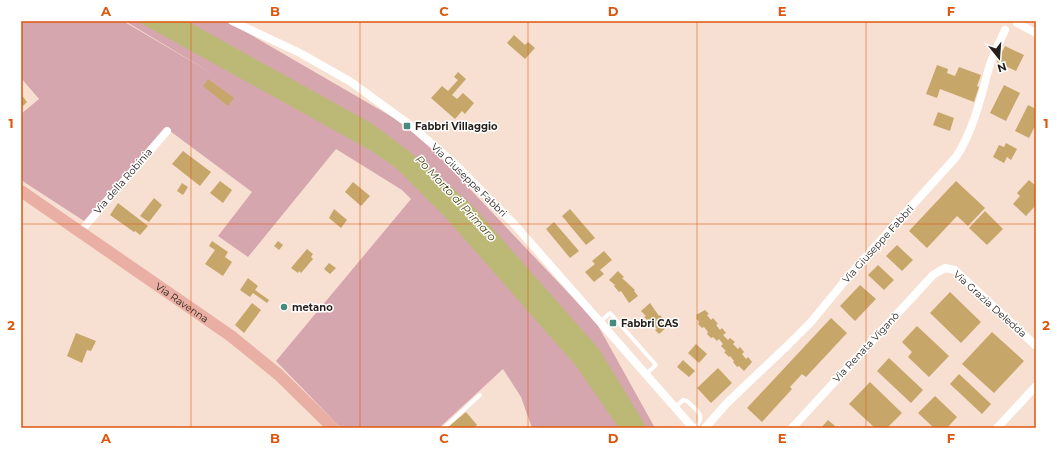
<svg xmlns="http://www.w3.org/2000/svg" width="1057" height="449" font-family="Montserrat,sans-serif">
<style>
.green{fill:#d6a6af}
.water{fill:#bcb976}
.building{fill:#c7a66a}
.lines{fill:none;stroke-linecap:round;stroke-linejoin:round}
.service{stroke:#fff;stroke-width:4}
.minor{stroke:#fff;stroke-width:8}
.primary{stroke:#eaafa4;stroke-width:12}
.grid{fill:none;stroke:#de560d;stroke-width:1;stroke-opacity:0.55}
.poi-dot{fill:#478b7f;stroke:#fff;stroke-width:1.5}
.labels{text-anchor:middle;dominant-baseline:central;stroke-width:3;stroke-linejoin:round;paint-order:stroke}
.poi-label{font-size:10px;font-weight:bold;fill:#261e18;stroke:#fff;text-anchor:start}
.street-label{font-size:10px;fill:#261e18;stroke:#fff}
.water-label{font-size:11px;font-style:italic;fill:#45420e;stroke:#fff}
.neatline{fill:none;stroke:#de560d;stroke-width:1.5}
.grid-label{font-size:13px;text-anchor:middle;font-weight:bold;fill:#de560d}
</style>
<rect width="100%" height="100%" fill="#f7e0d1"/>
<polygon class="green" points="21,21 123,21 213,74 125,21 227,21 413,129 596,322 655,428 532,428 521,397 503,369 439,428 341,428 276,361 411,199 402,190 336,149 248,257 218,236 252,192 166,128 84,221 21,180 21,114 39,99 21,78"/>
<polygon class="water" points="137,21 187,21 371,123 410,152 472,205 599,349 647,428 619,428 576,366 447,219 395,167 368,149"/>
<g class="building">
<polygon points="514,35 525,45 528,42 535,48 525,59 507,43"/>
<polygon points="1005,46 1024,55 1016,71 997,62"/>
<polygon points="937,65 948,69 947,73 955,76 959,67 981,75 977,86 979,87 974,102 940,89 937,98 926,94"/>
<polygon points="458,72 466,79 452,95 457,99 463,93 474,103 465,114 462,111 455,119 431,98 442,86 448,91 458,80 454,77"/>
<polygon points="208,79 234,98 228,106 203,86"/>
<polygon points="1004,85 1020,93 1006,121 990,113"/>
<polygon points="21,94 27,102 21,108"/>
<polygon points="1028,105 1036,109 1036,124 1029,138 1015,131"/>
<polygon points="938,112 954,118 950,131 933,125"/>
<polygon points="1006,143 1017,149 1011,160 1007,157 1004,163 993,157 999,145 1004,147"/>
<polygon points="183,151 211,172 200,186 172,164"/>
<polygon points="1029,180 1036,186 1036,205 1026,216 1013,204 1020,196 1017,193"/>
<polygon points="220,181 232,190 223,203 210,193"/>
<polygon points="956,181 985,208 968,226 957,216 927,248 909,231"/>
<polygon points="353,182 370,196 361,206 345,192"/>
<polygon points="182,183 188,187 183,195 177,191"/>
<polygon points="154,198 162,205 149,222 140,216"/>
<polygon points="118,203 148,226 140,235 135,231 134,232 110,215"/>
<polygon points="334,209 347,220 341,228 329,218"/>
<polygon points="570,209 595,238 586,245 562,216"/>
<polygon points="985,211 1003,229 987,245 969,228"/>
<polygon points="554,222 579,251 570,258 546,229"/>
<polygon points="212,241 228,252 225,257 232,262 223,276 205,264 215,250 209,246"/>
<polygon points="278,241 283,245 279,250 274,246"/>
<polygon points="897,245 913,260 902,271 886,256"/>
<polygon points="307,249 313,254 311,257 313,259 301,273 299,271 298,273 291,268"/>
<polygon points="604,251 612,260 600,270 604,274 594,282 585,272 595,264 592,261"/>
<polygon points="329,263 336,268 330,274 324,269"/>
<polygon points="878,265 894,280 884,290 868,275"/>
<polygon points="618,271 624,277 622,278 635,290 634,291 638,296 629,303 621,291 619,292 614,286 615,285 609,280"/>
<polygon points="248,278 258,286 255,290 269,300 267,303 253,293 250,297 240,290"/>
<polygon points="860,285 876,299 855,321 840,306"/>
<polygon points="950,292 981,322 961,343 930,313"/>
<polygon points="252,303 261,310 244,333 235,325"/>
<polygon points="650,303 659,316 660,315 665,321 664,322 668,326 659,334 655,330 657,329 644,317 646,316 641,311"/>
<polygon points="705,310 709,314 707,315 711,320 713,318 718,324 716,325 720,330 722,328 726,333 723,335 728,340 730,338 735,342 733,344 738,349 740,347 744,352 742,354 746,359 748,357 752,362 744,371 739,366 737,367 733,362 734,361 730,356 729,357 724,352 726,351 721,346 723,344 719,339 717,341 713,337 711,338 707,334 708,332 704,327 702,328 698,324 699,322 696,318 697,317 696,315"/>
<polygon points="831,318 847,333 806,377 802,374 790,387 792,389 762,422 747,408"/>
<polygon points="917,326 949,356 929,377 908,357 912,352 902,342"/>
<polygon points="992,332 1024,361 994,393 962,364"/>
<polygon points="76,333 96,341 91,351 87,350 82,363 67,356"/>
<polygon points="696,344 707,354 699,363 688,353"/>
<polygon points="889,358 923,390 911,403 877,371"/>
<polygon points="683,360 695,371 689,377 677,367"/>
<polygon points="718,368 732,383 711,403 697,388"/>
<polygon points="959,374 991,404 982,414 950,384"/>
<polygon points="870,382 902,413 887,428 875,428 849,404"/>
<polygon points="935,396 957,417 947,428 934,428 918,413"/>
<polygon points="466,412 477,425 474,428 447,428"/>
<polygon points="828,420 835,426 834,428 821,428"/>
</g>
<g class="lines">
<g class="service">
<polyline points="600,322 610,313 656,365 646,374"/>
<path d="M675,408L683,400L687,401C697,411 707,415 695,428"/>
<polyline points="444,428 480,395"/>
</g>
<g class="minor">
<polyline points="232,21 300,53 351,82 410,125 453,162 514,224 693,428"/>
<polyline points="1017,23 1036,33"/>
<polyline points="80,232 167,131"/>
<path d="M705,428L727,403L787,346L811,322L853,271L956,157C974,130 981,96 990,64C994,53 1000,41 1005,30"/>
<polyline points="792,428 933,275 945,268 955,270 959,274 1036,346"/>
<polyline points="997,428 1036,386"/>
</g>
<path class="primary" id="s1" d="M21,191L231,336L279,375L333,428"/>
</g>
<path class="grid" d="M191,21V428M360,21V428M528,21V428M697,21V428M866,21V428M21,224H1036"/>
<g class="poi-dot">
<rect x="403" y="122" width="8" height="8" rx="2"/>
<circle cx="284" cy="307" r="4"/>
<rect x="609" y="319" width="8" height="8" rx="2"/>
</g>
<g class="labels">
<g class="poi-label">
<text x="415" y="126">Fabbri Villaggio</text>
<text x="292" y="307">metano</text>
<text x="621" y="323">Fabbri CAS</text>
</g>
<g class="street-label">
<text transform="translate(469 180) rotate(44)">Via Giuseppe Fabbri</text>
<text transform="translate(123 181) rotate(-49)">Via della Robinia</text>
<text transform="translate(878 244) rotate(-48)">Via Giuseppe Fabbri</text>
<text stroke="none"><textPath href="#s1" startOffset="196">Via Ravenna</textPath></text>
<text transform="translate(990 304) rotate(42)">Via Grazia Deledda</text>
<text transform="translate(866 347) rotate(-47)">Via Renata Viganò</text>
</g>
<g class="water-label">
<text transform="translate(456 198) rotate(47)">Po Morto di Primaro</text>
</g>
</g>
<rect width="1057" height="449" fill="none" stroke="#ffffff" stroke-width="44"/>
<g transform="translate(999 58) rotate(163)" stroke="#ffffff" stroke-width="3" paint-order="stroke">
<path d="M0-3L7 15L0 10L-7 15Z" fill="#261e18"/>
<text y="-6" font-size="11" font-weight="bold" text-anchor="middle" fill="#261e18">N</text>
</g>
<rect x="22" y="22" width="1013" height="405" class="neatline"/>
<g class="grid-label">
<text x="106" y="16">A</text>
<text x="275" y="16">B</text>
<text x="444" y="16">C</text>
<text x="613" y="16">D</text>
<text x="782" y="16">E</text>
<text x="951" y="16">F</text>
<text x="11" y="128">1</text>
<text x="1046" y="128">1</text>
<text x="11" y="330">2</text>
<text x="1046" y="330">2</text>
<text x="106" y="443">A</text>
<text x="275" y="443">B</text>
<text x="444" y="443">C</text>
<text x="613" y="443">D</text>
<text x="782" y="443">E</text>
<text x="951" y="443">F</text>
</g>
</svg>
